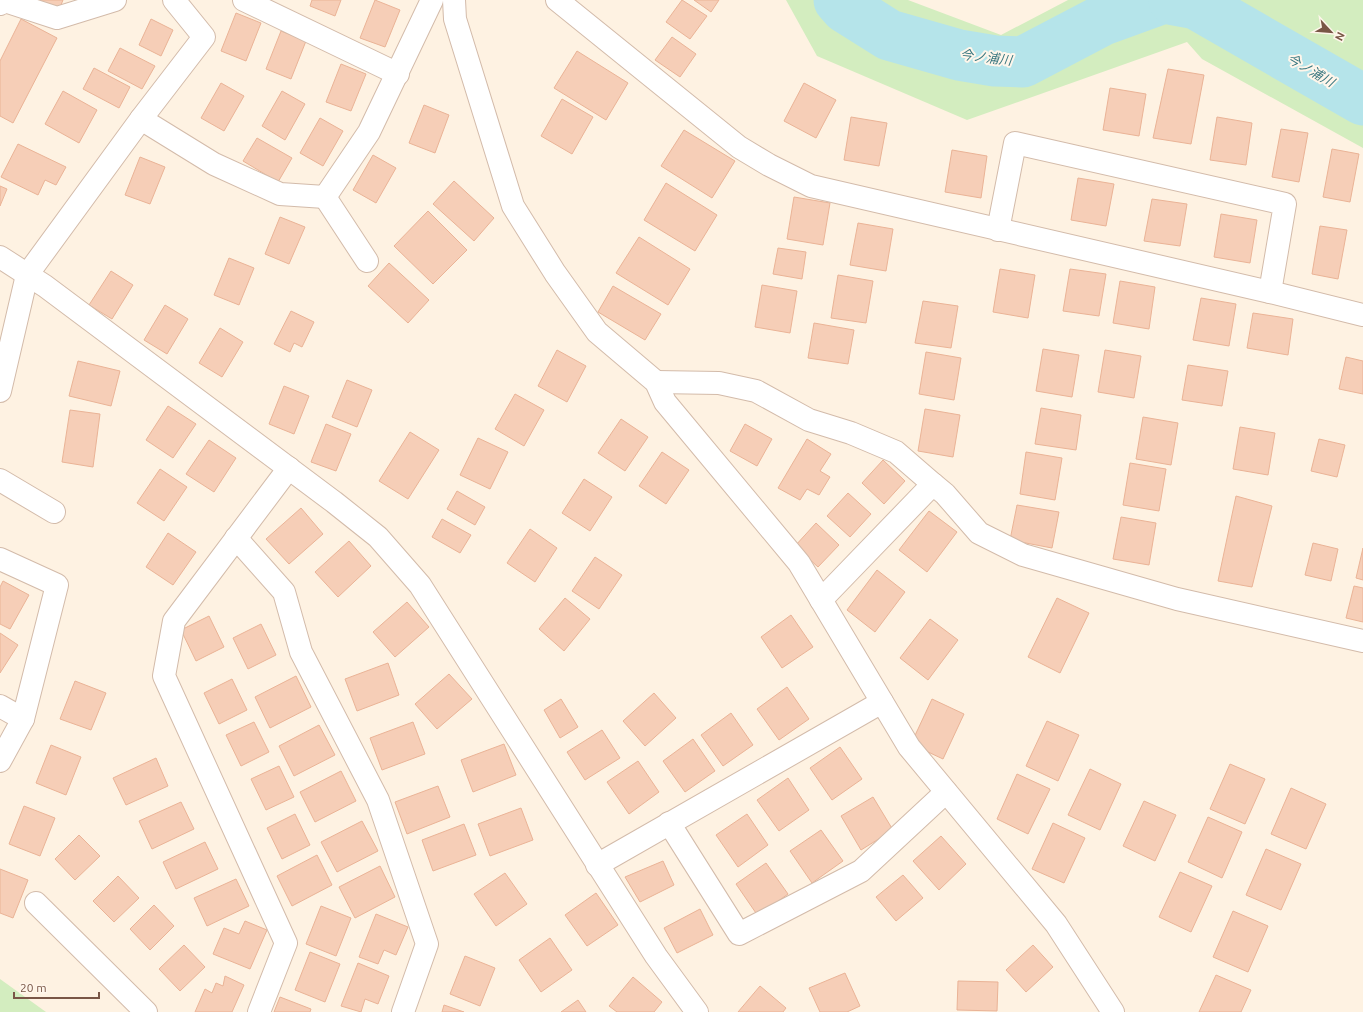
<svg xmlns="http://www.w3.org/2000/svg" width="1363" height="1012" viewBox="0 0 1363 1012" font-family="Ubuntu,'Noto Sans JP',sans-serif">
<rect width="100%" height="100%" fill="#fef2e2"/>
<!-- green -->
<g fill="#d3edbf">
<polygon points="786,0 908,0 1001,35 1068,0 1363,0 1363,148 1202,59 1187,42 967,120 817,56"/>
<polygon points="0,979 46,1012 0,1012"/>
</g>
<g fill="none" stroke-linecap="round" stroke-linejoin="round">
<!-- river -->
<g stroke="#b5e4ea" stroke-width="51">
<polyline points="839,0 846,8 889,35 959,55 995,61 1023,62 1103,20 1158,0"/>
<polyline points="1174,0 1196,4 1363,100"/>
</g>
</g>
<!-- building -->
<g fill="#f6ceb7" stroke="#eab396">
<polygon points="35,0 63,0 59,10"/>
<polygon points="312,0 341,0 335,16 310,6"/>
<polygon points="375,0 400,10 385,47 360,38"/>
<polygon points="682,0 707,16 690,39 666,22"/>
<polygon points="694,0 719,0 711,12"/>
<polygon points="236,13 261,23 246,61 221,51"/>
<polygon points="21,19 57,38 13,123 0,116 0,61"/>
<polygon points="151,19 173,30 161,56 139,45"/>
<polygon points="281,31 306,41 291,79 266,69"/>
<polygon points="672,37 696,54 680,77 655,60"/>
<polygon points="120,48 155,66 142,89 108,71"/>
<polygon points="577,51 628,83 606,120 554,88"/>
<polygon points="341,64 366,74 351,111 326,102"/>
<polygon points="94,68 130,87 119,108 83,89"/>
<polygon points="1168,69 1204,75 1191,144 1153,138"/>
<polygon points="221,83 244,96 224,131 201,118"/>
<polygon points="804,83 836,100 816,138 784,121"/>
<polygon points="1110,88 1146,94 1139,136 1103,130"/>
<polygon points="63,91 97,110 79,143 45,124"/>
<polygon points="282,91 305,104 285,140 262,126"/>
<polygon points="562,99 593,117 572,154 541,136"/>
<polygon points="424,105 449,115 435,153 409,143"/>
<polygon points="851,117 887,123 879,166 844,160"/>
<polygon points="1217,117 1252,123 1246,165 1210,160"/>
<polygon points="320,118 343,131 323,166 300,153"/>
<polygon points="1281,129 1308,133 1299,182 1272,177"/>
<polygon points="684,130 735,161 712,198 661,166"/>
<polygon points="257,138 292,158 278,182 243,161"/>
<polygon points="18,144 66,167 56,185 45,180 38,195 1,177"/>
<polygon points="1332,149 1359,154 1350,202 1323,197"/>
<polygon points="952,150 987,156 981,198 945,192"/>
<polygon points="373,155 396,168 376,203 353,190"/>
<polygon points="140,157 165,167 150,204 125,195"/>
<polygon points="1078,178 1114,184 1106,226 1071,220"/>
<polygon points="454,181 494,218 474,241 433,204"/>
<polygon points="666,183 717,215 695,251 644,220"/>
<polygon points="0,186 7,189 0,206"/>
<polygon points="794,197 830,203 823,245 787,239"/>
<polygon points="1152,199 1187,204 1180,246 1144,241"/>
<polygon points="428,211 467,250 433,284 394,246"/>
<polygon points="1221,214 1257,220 1250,263 1214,257"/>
<polygon points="280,217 305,227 289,264 265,254"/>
<polygon points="858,223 893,229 886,271 850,265"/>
<polygon points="1320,226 1347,230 1338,279 1312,274"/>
<polygon points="639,237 690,269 668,305 616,273"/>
<polygon points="778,248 806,252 802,279 773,274"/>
<polygon points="229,258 254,268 239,305 214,295"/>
<polygon points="389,263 429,300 408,323 368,286"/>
<polygon points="1000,269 1035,275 1028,318 993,312"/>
<polygon points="1070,269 1106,274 1099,316 1063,311"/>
<polygon points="111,271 133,285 112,319 89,305"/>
<polygon points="838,275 873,281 866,323 831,318"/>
<polygon points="1120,281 1155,287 1149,329 1113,323"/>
<polygon points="762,285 797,291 790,333 755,327"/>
<polygon points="613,286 661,314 645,340 598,312"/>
<polygon points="1201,298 1236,304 1229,346 1193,340"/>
<polygon points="923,301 958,306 951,348 915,343"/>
<polygon points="165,305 188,319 167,354 144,340"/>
<polygon points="291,311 314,322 302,347 294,343 290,352 274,344"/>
<polygon points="1253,313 1293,319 1288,355 1247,348"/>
<polygon points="814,323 854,330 848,364 808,358"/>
<polygon points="220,328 243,342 222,377 199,363"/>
<polygon points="1043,349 1079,355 1072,397 1036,391"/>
<polygon points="557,350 586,366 567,402 538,386"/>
<polygon points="1105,350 1141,356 1134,398 1098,392"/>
<polygon points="926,352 961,358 954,400 919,394"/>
<polygon points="1346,357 1363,361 1363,394 1339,389"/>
<polygon points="78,361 120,371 111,406 69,396"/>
<polygon points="1188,365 1228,371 1222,406 1182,400"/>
<polygon points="347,380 372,390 357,427 332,417"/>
<polygon points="284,386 309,396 294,434 269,424"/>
<polygon points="515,394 544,410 524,446 495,429"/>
<polygon points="168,406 196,424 173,458 146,440"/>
<polygon points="1041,408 1081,415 1076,450 1035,444"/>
<polygon points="925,409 960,415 953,457 918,451"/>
<polygon points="70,410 100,414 93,467 62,462"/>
<polygon points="1143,417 1178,423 1171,465 1136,459"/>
<polygon points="621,419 648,437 625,471 598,453"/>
<polygon points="326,424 351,434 336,471 311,462"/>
<polygon points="745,424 772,439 757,466 730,451"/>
<polygon points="1240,427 1275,433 1268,475 1233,469"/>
<polygon points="410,432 439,450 408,499 379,481"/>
<polygon points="478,438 508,452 490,489 460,475"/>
<polygon points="807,439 831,454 820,471 830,477 819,495 807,489 800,500 778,488"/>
<polygon points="1319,439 1345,445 1337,477 1311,471"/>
<polygon points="209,440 236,458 214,492 186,474"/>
<polygon points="662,452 689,470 666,504 639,486"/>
<polygon points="1026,452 1062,458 1055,500 1020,494"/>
<polygon points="883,460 905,481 884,504 862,483"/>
<polygon points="1130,463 1166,469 1159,511 1123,505"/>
<polygon points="160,469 187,487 164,521 137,503"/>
<polygon points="584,479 612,497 590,531 562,513"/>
<polygon points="457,491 485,507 475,525 447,509"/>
<polygon points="848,493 871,514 850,537 827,516"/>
<polygon points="1236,496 1272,506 1252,587 1218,581"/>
<polygon points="1017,505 1059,512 1052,548 1010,540"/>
<polygon points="301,508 323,534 289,564 266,539"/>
<polygon points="929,511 957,532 927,572 899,550"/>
<polygon points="1121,517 1156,523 1149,565 1113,559"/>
<polygon points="442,519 471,535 460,553 432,537"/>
<polygon points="816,523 839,545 818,567 795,546"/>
<polygon points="530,529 557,548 535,582 507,563"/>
<polygon points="168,533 196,552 173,585 146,567"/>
<polygon points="349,541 371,566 338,597 315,572"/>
<polygon points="1313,543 1338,549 1331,581 1305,575"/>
<polygon points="1363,548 1363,580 1356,578"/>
<polygon points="595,557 622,575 599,609 572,591"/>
<polygon points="877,570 905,592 875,632 847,610"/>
<polygon points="3,581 29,595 10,629 0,624 0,587"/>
<polygon points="1354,586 1363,588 1363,622 1346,618"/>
<polygon points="565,598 590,619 564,651 539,629"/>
<polygon points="1057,598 1089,613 1060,673 1028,657"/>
<polygon points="407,602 429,627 395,657 373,632"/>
<polygon points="791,615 813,647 782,668 761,637"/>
<polygon points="209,616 224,647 196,661 181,630"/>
<polygon points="930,619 958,640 928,680 900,658"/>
<polygon points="261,624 276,655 248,669 233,638"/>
<polygon points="0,633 18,645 0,673"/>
<polygon points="388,663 399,695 357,711 345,679"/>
<polygon points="449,674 472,699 437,729 415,704"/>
<polygon points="296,676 311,707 270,728 255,697"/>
<polygon points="232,679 247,710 219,724 204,693"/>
<polygon points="75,681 106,693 91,730 60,719"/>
<polygon points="787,687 809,719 779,740 757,709"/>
<polygon points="654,693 676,718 645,746 623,721"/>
<polygon points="561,699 578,727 560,738 544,710"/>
<polygon points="932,699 964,714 943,759 911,744"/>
<polygon points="731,713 753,745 723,766 701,735"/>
<polygon points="1047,721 1079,735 1058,781 1026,766"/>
<polygon points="254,722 269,752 241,766 226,735"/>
<polygon points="413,722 425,754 382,770 370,738"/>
<polygon points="319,725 335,755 294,776 279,746"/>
<polygon points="602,730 620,758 585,780 567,752"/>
<polygon points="693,739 715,771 685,792 663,761"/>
<polygon points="504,744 516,775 473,792 461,760"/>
<polygon points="51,745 81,757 66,795 36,783"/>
<polygon points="840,747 862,779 832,800 810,768"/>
<polygon points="156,758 168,786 126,805 113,778"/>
<polygon points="638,761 659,792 629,814 607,782"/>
<polygon points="1230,764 1265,779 1245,824 1210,809"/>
<polygon points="279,766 294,797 266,810 251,779"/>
<polygon points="1090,769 1121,784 1100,830 1068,815"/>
<polygon points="341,771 356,801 315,822 300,792"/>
<polygon points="1017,774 1050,789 1028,834 997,819"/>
<polygon points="788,778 809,810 779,831 757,800"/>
<polygon points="438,786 450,817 407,834 395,802"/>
<polygon points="1291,788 1326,804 1306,849 1271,834"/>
<polygon points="873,797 893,830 861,850 841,816"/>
<polygon points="1144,801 1176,815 1155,861 1123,846"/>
<polygon points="181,802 194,829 152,849 139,821"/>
<polygon points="24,806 55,818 40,856 9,844"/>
<polygon points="521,808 533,840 490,856 478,824"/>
<polygon points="295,814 310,845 282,859 267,828"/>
<polygon points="747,814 768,845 738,867 716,835"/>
<polygon points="1208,817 1242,832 1222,878 1188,862"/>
<polygon points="362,821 378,851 337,872 321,842"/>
<polygon points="1053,823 1085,838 1064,883 1032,869"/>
<polygon points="464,824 476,855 433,871 422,840"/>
<polygon points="821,830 843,861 812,883 790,851"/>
<polygon points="79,835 100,856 75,880 55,859"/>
<polygon points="941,836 966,864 939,890 913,861"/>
<polygon points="205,842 218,869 176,889 163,862"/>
<polygon points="1266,849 1301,864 1281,910 1246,895"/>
<polygon points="317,855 332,885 292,906 277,876"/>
<polygon points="663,861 674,885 640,902 625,877"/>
<polygon points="766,863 788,894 758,916 736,884"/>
<polygon points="380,866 395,897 355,918 339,887"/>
<polygon points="0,869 28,880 13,918 0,913"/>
<polygon points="1180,872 1212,886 1191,932 1159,917"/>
<polygon points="505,873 527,904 496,926 474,894"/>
<polygon points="903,875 923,898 896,921 876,897"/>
<polygon points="118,876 139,898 114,922 93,901"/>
<polygon points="236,879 249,906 207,926 194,898"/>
<polygon points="596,893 618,925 587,946 565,915"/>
<polygon points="154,905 174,926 150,950 130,929"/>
<polygon points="321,906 351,918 336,956 306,944"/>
<polygon points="700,909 713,935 677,953 664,928"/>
<polygon points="1233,911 1268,926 1248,972 1213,957"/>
<polygon points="376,914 408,927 396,955 384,950 378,964 359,957"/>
<polygon points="245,921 267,930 250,969 213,954 224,928 239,934"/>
<polygon points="550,938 572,970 541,992 519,960"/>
<polygon points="184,945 205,967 180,991 159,969"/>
<polygon points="1033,945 1053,967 1026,992 1006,970"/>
<polygon points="310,952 340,964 325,1002 295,990"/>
<polygon points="465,956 495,968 480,1006 450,994"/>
<polygon points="358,963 389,976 378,1004 365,999 361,1012 341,1006"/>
<polygon points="845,973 860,1006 847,1012 820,1012 809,988"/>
<polygon points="1216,975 1251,990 1241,1012 1199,1012"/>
<polygon points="225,976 244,985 232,1012 195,1012 205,989 212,993 216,983 223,986"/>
<polygon points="633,977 662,1002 654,1012 617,1012 609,1006"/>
<polygon points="958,981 998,982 997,1011 957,1010"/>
<polygon points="760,986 786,1008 783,1012 738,1012"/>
<polygon points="280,997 311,1009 310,1012 274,1012"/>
<polygon points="578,1000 586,1012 561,1012"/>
<polygon points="444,1005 464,1012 442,1012"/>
</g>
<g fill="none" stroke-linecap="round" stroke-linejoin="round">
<!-- minor casing -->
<g stroke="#d3bbaa" stroke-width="24">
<g id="minor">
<polyline points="244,0 398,74"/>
<polyline points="454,0 455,19 513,206 555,273 597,332 656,382 665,402 799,563 909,747 1056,924 1113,1012"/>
<polyline points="557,0 739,147 769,165 811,186 1270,292 1363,315"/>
<polyline points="0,4 2,0 57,18 115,0"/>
<polyline points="141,119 214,164 280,194 325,197 369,132 432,0"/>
<polyline points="325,197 367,261"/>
<polyline points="998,230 1015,143 1285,204 1270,292"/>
<polyline points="0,257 45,286 334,502 378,537 420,585 656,956 697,1012"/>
<polyline points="656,382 719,383 756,391 809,420 851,433 896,452 933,484"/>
<polyline points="0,391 27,275 141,119 204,37 174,0"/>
<polyline points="0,480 54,512"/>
<polyline points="236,538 284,592 301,652 378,800 427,944 403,1012"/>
<polyline points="0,559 57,585 23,719 0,761"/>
<polyline points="821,600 933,484 945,494 979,533 1023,555 1177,599 1363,641"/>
<polyline points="0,706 23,719"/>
<polyline points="669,823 739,934 861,871 946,792"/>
<polyline points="597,865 882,702"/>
<polyline points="36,903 146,1012"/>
<polyline points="259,1012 286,943 164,676 174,621 289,468"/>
</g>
</g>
<!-- minor -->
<use href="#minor" stroke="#fff" stroke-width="22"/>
</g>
<g text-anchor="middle" stroke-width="4" stroke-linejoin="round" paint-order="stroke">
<!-- water labels -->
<g font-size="13" font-style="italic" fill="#38767f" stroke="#fff6eb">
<text transform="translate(986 57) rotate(7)" y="5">今ノ浦川</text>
<text transform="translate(1311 70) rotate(30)" y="5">今ノ浦川</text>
</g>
</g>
<!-- north arrow -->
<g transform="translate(1331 32) rotate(116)" stroke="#fff6eb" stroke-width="3" paint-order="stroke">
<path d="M0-3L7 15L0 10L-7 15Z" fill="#795646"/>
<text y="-6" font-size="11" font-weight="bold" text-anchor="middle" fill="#795646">N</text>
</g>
<!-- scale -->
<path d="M14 992v6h85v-6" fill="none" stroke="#795646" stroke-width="2"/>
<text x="20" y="992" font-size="12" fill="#795646" stroke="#fff6eb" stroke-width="3" paint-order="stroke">20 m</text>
</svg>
